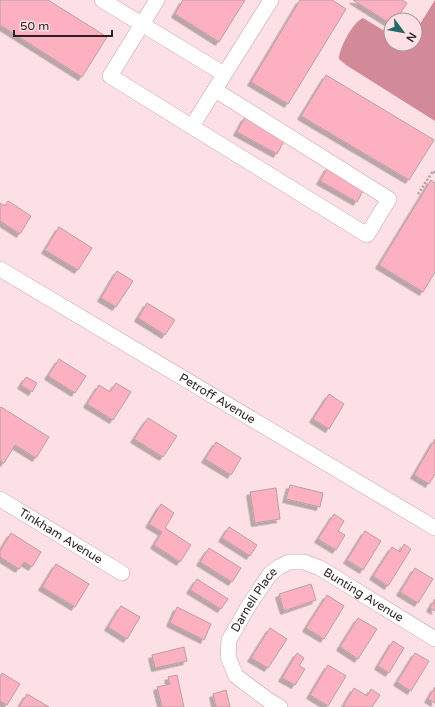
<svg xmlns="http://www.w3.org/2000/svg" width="435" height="707" viewBox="0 0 435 707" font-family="'Varela Round',sans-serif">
<defs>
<filter id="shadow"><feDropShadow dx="-3.5" dy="3.5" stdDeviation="0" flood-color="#0004"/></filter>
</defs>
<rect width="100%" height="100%" fill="#fce0e5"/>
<!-- water -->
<path fill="#d38a98" d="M435,0v121l-89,-56 -7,-6c0,-11 14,-37 24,-41l28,17v9h24v-12z"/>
<!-- building -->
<g fill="#fdb1c0" stroke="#b89ea2" filter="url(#shadow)">
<polygon points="0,0 48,0 107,37 82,77 0,25"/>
<polygon points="183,0 245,0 219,42 175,14"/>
<polygon points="300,0 332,0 346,9 288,104 251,82"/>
<polygon points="353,0 402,0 407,3 396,20 391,20 391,24"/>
<polygon points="326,75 434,140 409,180 301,116"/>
<polygon points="245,117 285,139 277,154 237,132"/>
<polygon points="328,167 364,189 357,202 320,181"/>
<polygon points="431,180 435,183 435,272 423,292 379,265"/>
<polygon points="8,201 31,216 20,234 0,221 0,203 5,206"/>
<polygon points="59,227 92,248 78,270 45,250"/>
<polygon points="117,271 133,281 116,307 101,298"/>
<polygon points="147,303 175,320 165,335 138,318"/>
<polygon points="59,359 86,376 75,393 48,376"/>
<polygon points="26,377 37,383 32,392 21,385"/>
<polygon points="116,383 131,392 113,420 87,404 99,385 110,392"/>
<polygon points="329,394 344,404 329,429 313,419"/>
<polygon points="1,407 49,437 36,458 15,445 4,463 0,461 0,408"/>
<polygon points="148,418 177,436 163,457 134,439"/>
<polygon points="435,439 435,474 429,484 414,475"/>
<polygon points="216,442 241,458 231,475 205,459"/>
<polygon points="290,485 323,493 320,507 286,499"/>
<polygon points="276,488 280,519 255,523 250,492"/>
<polygon points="161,504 174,513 165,528 191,545 180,562 154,545 162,532 149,524"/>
<polygon points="334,514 344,521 338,531 345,535 336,550 318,539"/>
<polygon points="229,527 257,545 250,556 222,538"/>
<polygon points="365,531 381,541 363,570 347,560"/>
<polygon points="11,533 41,552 32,567 24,562 19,569 0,557 0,551"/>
<polygon points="404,544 411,549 388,586 373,576 392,547 400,552"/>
<polygon points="209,548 241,568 232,582 200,562"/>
<polygon points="56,564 89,584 75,607 42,587"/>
<polygon points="415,568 433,579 418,603 400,592"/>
<polygon points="197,579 228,599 221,609 190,590"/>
<polygon points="311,584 316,600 284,611 279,594"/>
<polygon points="327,595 344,606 324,639 306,628"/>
<polygon points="435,599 435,611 430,608"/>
<polygon points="121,606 140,617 127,639 108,627"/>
<polygon points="177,607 211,624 204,640 170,623"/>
<polygon points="358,618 377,629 358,659 340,647"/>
<polygon points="270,628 287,639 268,668 251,658"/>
<polygon points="393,641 404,648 389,673 378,666"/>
<polygon points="184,647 187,661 155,668 152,655"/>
<polygon points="297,653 304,658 299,666 305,669 295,685 282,678"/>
<polygon points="415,653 429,661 411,691 397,682"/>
<polygon points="328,665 346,676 328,706 310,695"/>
<polygon points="2,673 20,684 7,705 0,701 0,677"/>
<polygon points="177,675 184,707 162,707 157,687 170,684 168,677"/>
<polygon points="435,687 435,703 428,699"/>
<polygon points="354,688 367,696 371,689 380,695 372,707 343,707"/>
<polygon points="226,690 230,707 216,707 213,694"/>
<polygon points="27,694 49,707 19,707"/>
</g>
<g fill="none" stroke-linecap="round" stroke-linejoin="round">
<!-- minor casing -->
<g stroke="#bca1a6" stroke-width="16">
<g id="minor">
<polyline points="102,0 224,74"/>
<polyline points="157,0 110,76 367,235 389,199 215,90"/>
<polyline points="192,126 271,0"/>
<path id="s1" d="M0,269l435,259"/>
<path id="s2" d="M0,499l122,74"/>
<path id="s3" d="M280,707l-12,-7 -32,-24 -8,-19 1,-17 20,-35 21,-31 9,-7 10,-5h15l16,6 115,71"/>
</g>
</g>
<!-- path -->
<polyline stroke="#b39da1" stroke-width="2.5" stroke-dasharray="2 2" stroke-linecap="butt" points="418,194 433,171 435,173"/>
<!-- minor -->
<use href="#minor" stroke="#fff" stroke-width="15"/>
</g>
<g text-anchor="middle" stroke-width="3.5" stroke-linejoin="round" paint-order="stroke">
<!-- street labels -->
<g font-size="12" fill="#2c2224" stroke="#fce0e5">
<text dy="4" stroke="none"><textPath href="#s1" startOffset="253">Petroff Avenue</textPath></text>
<text dy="4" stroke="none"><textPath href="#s2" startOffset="71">Tinkham Avenue</textPath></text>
<text dy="4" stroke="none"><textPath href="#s3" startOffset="275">Bunting Avenue</textPath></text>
<text dy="4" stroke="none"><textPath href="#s3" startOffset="139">Darnell Place</textPath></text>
</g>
</g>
<!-- north arrow -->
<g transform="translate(403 32) rotate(122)"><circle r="19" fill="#fce0e5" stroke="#a99498"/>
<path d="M0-3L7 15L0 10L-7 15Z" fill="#206a63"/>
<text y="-6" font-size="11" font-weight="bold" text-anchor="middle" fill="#2c2224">N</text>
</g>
<!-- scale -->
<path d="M14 30v6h98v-6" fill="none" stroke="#2c2224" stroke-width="2"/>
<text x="20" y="30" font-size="12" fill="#2c2224" stroke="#fce0e5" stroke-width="3" paint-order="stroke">50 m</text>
</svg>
